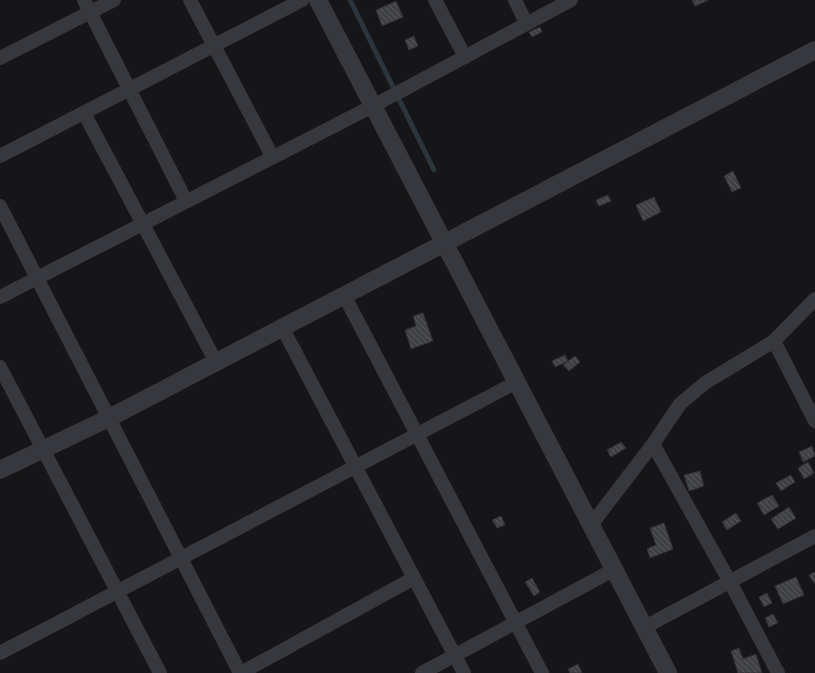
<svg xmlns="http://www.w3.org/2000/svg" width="815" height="673" viewBox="0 0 815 673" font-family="Commissioner,sans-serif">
<defs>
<pattern id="building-back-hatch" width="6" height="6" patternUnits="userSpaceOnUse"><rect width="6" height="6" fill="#404145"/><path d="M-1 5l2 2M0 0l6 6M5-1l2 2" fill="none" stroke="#595a5e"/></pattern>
</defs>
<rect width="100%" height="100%" fill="#161618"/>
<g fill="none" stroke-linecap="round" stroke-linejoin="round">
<!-- stream -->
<polyline stroke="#2c353c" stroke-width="5" points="350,0 434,170"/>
</g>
<!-- building -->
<g fill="url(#building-back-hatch)" stroke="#303034">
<polygon points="692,0 709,0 695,6"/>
<polygon points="396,1 403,17 382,26 376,10"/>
<polygon points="540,27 542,32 532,37 529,32"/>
<polygon points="414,36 418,46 409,50 405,40"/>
<polygon points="733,171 741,188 732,192 724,176"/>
<polygon points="608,195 611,201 599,206 596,200"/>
<polygon points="654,197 661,212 643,221 636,205"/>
<polygon points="423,313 433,341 411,349 405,330 416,326 413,316"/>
<polygon points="565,355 568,361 555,367 552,361"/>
<polygon points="575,356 580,362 569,371 563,365"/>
<polygon points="621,442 626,448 611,457 607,450"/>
<polygon points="812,446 815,456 803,462 799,452"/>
<polygon points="808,462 814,473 804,479 798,468"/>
<polygon points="700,471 704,486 689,491 684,475"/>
<polygon points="791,475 795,482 781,491 776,483"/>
<polygon points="772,495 779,506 764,515 757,503"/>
<polygon points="789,507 796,518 778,529 771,519"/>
<polygon points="736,513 741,521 727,530 722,522"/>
<polygon points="501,516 505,525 497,528 492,520"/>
<polygon points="664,523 673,549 650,558 647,549 656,545 650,528"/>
<polygon points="815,572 815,582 814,583 809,575"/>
<polygon points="796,577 804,595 783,604 775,586"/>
<polygon points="532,578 540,592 534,596 525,582"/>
<polygon points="767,593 772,603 764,607 759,597"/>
<polygon points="773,614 778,623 769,627 765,618"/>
<polygon points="739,648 743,659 756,654 762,673 738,673 731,651"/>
<polygon points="578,664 582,673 570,673 568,669"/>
</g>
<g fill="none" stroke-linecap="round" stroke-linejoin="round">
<!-- minor -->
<g stroke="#37383d" stroke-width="14">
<polyline points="84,0 186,201"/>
<polyline points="190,0 272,156"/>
<polyline points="435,0 465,57"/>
<polyline points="515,0 526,23"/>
<polyline points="0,58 114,0"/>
<polyline points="84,113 216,362"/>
<polyline points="0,156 302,0"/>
<polyline points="0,206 240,673"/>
<polyline points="344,295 542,673"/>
<polyline points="0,297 373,106 571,0"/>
<polyline points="282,327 464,673"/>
<polyline points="774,341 815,421"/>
<polyline points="0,367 160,673"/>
<polyline points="653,444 730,582 778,673"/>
<polyline points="591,525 653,444 680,404 705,383 774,341 815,299"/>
<polyline points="645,627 815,536"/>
<polyline points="0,653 517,382"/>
<polyline points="241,673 414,578"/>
<polyline points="422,673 615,569"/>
</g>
<!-- tertiary -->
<g stroke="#37383d" stroke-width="18">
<polyline points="318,0 668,673"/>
<polyline points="0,470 109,418 815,50"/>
</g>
</g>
</svg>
